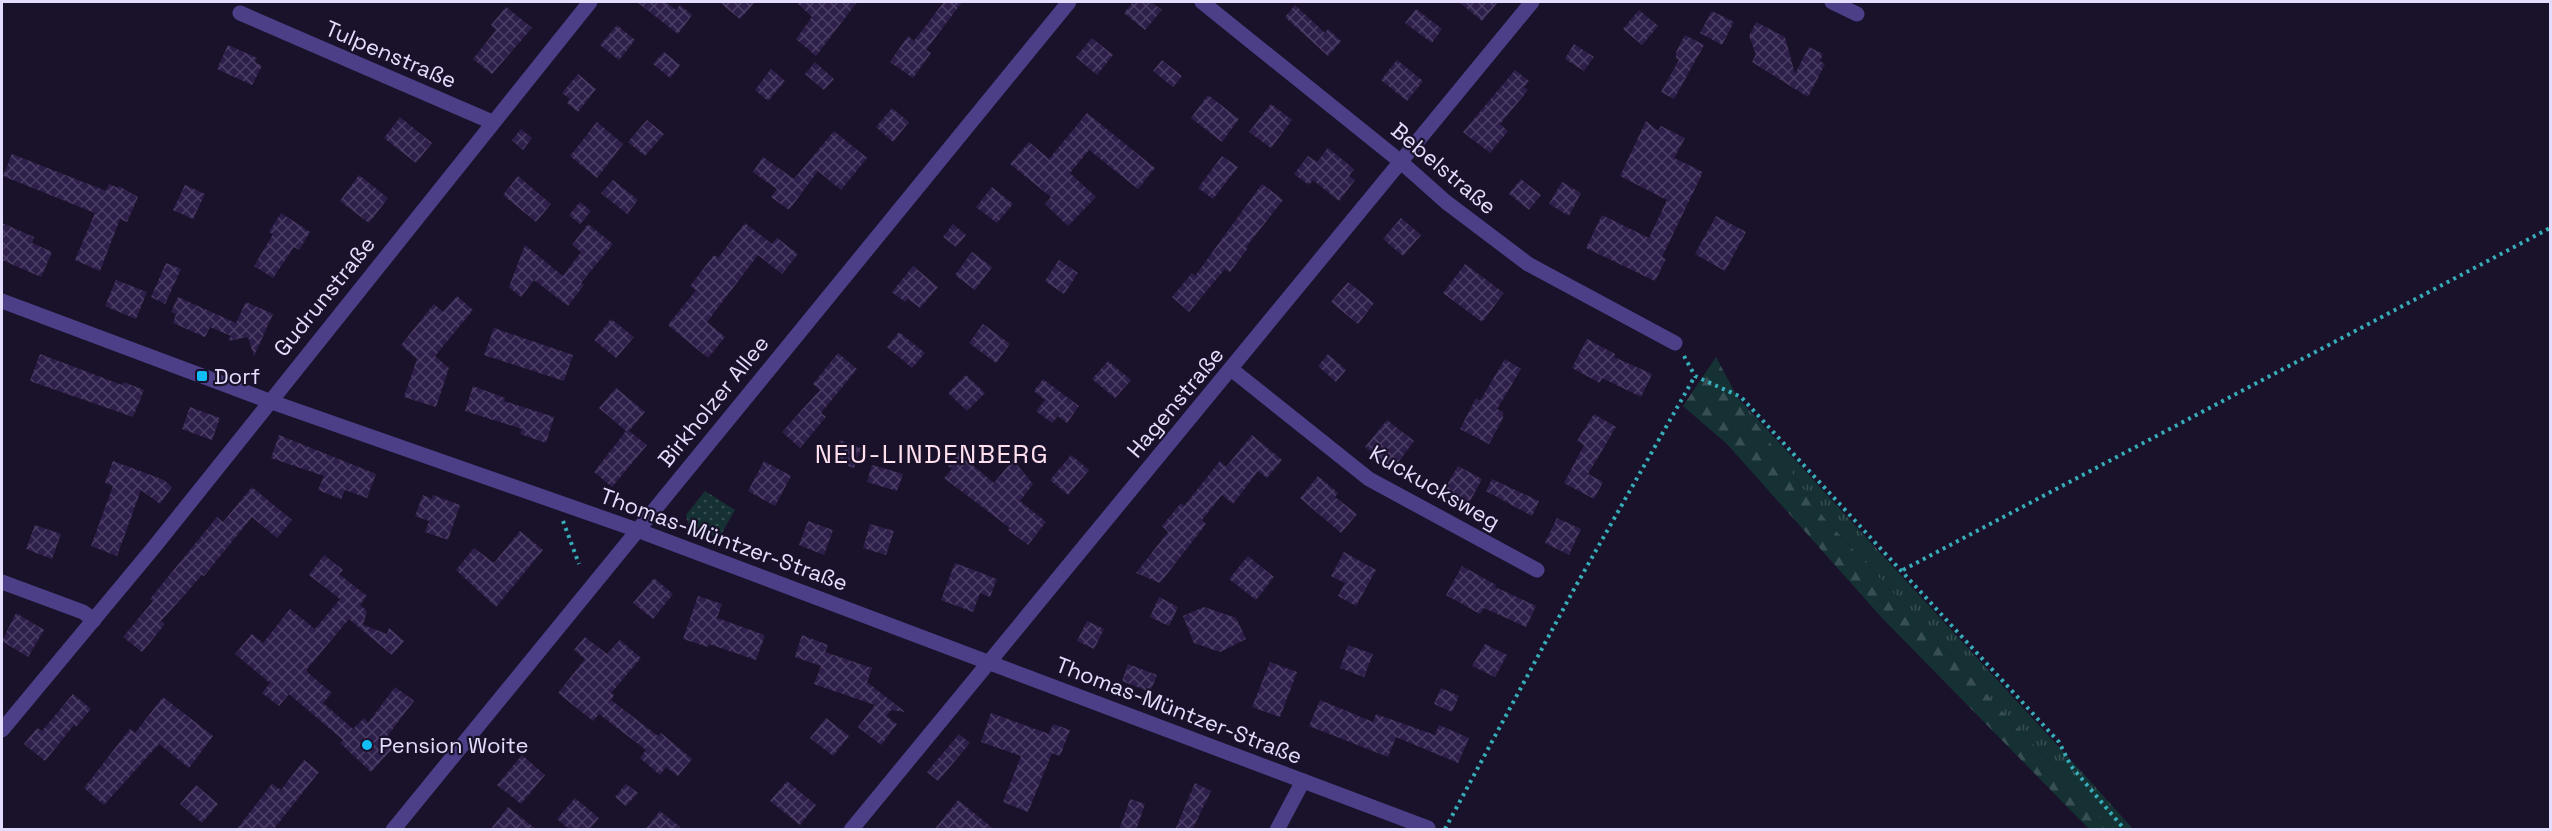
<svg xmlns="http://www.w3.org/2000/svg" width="2552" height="831" viewBox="0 0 2552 831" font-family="'Space Grotesk',sans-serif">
<defs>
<pattern id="grass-tufts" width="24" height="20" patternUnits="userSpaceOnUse" patternTransform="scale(1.5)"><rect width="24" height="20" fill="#153134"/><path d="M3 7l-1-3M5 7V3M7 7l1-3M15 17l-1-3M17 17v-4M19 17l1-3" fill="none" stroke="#374e52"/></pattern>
<pattern id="forest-firs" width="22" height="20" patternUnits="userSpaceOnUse" patternTransform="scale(1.5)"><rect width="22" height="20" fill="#153134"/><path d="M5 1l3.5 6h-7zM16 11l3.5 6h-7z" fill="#374e52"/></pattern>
<pattern id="park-dots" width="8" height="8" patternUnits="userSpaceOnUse" patternTransform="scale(1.5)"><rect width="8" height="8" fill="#153134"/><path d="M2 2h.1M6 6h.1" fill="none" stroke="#374e52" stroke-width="1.8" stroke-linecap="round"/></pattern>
<pattern id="building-cross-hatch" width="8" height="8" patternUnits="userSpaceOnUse" patternTransform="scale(1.5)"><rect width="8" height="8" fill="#2e1f4a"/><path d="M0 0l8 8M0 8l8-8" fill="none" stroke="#4c3f65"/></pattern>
</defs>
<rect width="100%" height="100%" fill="#1a122a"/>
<!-- grass -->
<polygon fill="url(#grass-tufts)" points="1738,398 2081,771 2133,829 2111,829 1825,519"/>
<!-- forest -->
<polygon fill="url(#forest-firs)" points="1716,357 1738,398 1825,519 2111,829 2089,829 1883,619 1727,444 1683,406"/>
<!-- park -->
<polygon fill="url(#park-dots)" points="705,491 735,510 719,538 689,526 686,515"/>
<!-- building -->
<g fill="url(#building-cross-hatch)">
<polygon points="637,2 665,2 676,10 680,5 692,15 678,34"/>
<polygon points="719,2 755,2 740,19"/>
<polygon points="796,2 857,2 816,56 796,39 812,17"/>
<polygon points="944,2 962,2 926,50 931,53 913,78 890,62 908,36 914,41"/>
<polygon points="1133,2 1151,2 1162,10 1145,30 1124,13"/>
<polygon points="1459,2 1498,2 1482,21"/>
<polygon points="1295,5 1325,33 1328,29 1341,41 1328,56 1285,17"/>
<polygon points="506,7 532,28 492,74 473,59 496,30 491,25"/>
<polygon points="1416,9 1442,29 1432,43 1405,23"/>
<polygon points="1639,10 1658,26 1642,45 1623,29"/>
<polygon points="1712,11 1734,22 1722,45 1700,33"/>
<polygon points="1756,22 1785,37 1795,74 1809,47 1823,54 1820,61 1825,64 1808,97 1752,62 1756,54 1749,36"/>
<polygon points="617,25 635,40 619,60 600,45"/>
<polygon points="1685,35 1704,45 1674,99 1661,92 1679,60 1676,58 1676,52"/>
<polygon points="1092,38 1113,55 1097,75 1076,57"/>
<polygon points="1574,44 1594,57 1584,71 1565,59"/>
<polygon points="228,45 257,58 255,62 262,66 252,85 217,69"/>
<polygon points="664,52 680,65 670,78 653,64"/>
<polygon points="1162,60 1182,76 1173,87 1153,71"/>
<polygon points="1397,60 1423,81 1407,101 1381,80"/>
<polygon points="815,62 834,79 824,90 805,74"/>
<polygon points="771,69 785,81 768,101 755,90"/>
<polygon points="1515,70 1529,81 1524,87 1528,90 1500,124 1508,131 1490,153 1463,132"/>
<polygon points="578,74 596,89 578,112 567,103 570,99 562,93"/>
<polygon points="1208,95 1239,119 1222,142 1191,118"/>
<polygon points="1271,104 1292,120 1271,148 1249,132"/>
<polygon points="892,108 909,122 893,142 876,127"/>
<polygon points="1087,113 1155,168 1138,189 1089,150 1070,173 1096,197 1068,226 1045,204 1051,197 1010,164 1029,142 1049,159"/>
<polygon points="400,117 432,143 416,163 384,138"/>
<polygon points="647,120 664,134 645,156 628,142"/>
<polygon points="1646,121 1658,131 1661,126 1685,138 1674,158 1703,172 1662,257 1666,259 1655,281 1586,248 1602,215 1649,238 1667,200 1620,176"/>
<polygon points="597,122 623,144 597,178 570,156"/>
<polygon points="521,129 532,138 523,150 512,140"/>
<polygon points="834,131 867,158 841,190 818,171 789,210 771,197 777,189 753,172 763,157 794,179"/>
<polygon points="1328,148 1354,169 1349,176 1355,180 1339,201 1313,180 1309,185 1294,174 1308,156 1317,162"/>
<polygon points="12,154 106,191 109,184 118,188 119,186 138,197 127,222 120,219 100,271 75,260 95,213 3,176"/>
<polygon points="1222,156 1238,167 1213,199 1198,188"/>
<polygon points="359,175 388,198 369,223 340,201"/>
<polygon points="518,176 551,204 536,222 503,195"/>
<polygon points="1521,179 1541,195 1529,210 1509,194"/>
<polygon points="613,180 638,200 627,214 601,193"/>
<polygon points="1562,182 1581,193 1569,216 1549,204"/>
<polygon points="1262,184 1283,200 1246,247 1248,248 1230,272 1225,269 1189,312 1172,297 1192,273 1195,276"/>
<polygon points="185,185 205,194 193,219 173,210"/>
<polygon points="992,187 1013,204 997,223 976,207"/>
<polygon points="580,202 591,211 580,224 569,215"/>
<polygon points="281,213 310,232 299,250 294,247 273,278 254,266 273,234 269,232"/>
<polygon points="1716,216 1746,232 1725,271 1695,254"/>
<polygon points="1401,218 1421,235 1403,256 1383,239"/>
<polygon points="2,223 34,237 32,243 52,252 41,277 2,260"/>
<polygon points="745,223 772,244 777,238 798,254 782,274 758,255 707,322 725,337 708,358 668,325 696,290 690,286 714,255 718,258"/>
<polygon points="588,224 613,244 581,283 584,285 568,306 534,280 521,297 509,287 525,245 563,276 581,252 572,245"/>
<polygon points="953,224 966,235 956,247 943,237"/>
<polygon points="972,252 992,267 975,290 955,275"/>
<polygon points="1059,260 1078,273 1064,294 1045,281"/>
<polygon points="166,263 181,269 165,304 151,297"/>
<polygon points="1465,264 1504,293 1482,322 1443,293"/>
<polygon points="913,266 938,287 920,308 908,299 905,302 892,292"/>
<polygon points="116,280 147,292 136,319 105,306"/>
<polygon points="1348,282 1374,303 1358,324 1331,302"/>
<polygon points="457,296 473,310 435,356 449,368 436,407 404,397 417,359 401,345 434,304 443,312"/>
<polygon points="178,297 236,323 246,302 273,314 254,356 248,337 228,341 231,336 210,327 205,337 173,323 176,314 171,312"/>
<polygon points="611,319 634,337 616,358 594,340"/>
<polygon points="983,324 1010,344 996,363 969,343"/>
<polygon points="494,328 573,355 564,381 484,355"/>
<polygon points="899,332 925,353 912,368 887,347"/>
<polygon points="1587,339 1615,354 1614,357 1652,374 1641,397 1602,378 1600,383 1572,368"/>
<polygon points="838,353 857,369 821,413 826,417 800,448 782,432 820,390 813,384"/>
<polygon points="40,354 122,385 124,382 144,390 133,417 30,381"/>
<polygon points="1328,354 1346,370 1336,382 1318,366"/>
<polygon points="1505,359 1521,369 1497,409 1503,412 1503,418 1489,444 1460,429 1476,398 1480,401"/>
<polygon points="1108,361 1131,380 1115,398 1092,379"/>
<polygon points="966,375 985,393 967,411 948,393"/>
<polygon points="1043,379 1079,406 1067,423 1058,416 1052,423 1036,411 1045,400 1034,391"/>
<polygon points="473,386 505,398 504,401 554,417 546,443 520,434 522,429 465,411"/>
<polygon points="616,388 645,412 629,431 647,445 612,487 594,472 626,431 599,408"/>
<polygon points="190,407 220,418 212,440 182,429"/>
<polygon points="1594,414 1616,427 1588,474 1603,482 1594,499 1564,483 1584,445 1577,441"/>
<polygon points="1387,420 1414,441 1393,469 1365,447"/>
<polygon points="279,435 376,474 367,498 345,490 341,499 318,490 324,476 271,458"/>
<polygon points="1252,435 1282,460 1267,478 1258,471 1233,504 1222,495 1202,520 1206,524 1160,583 1136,573 1168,532 1162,526 1181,503 1184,506 1220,461 1226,467"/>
<polygon points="840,440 861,448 854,468 833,460"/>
<polygon points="958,453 994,483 1013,460 1033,484 1020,501 1046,522 1028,545 1008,530 1010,528 944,478 952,469 948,466"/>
<polygon points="1071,455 1089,470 1068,495 1050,480"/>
<polygon points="113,461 164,480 172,487 160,504 141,490 117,556 91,546 113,486 105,483"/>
<polygon points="764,461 791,476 775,506 748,491"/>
<polygon points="872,465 903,474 897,491 867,482"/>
<polygon points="1458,466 1482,479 1469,503 1444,490"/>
<polygon points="1318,476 1338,493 1335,497 1357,514 1341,533 1300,498"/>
<polygon points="1492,479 1539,501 1532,516 1486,491"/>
<polygon points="252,487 292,520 277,538 252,517 204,576 202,575 161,621 165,624 142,652 123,637 153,601 150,599 217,517 223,522"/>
<polygon points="423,495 432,499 433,495 460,505 448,540 425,532 429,521 415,516"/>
<polygon points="1557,518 1581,529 1569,555 1545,543"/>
<polygon points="808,521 833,530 824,555 799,545"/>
<polygon points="870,524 894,531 886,555 863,548"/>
<polygon points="35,525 61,534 52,559 26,549"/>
<polygon points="520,531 543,550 496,607 456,570 474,548 494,563"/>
<polygon points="1344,552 1376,570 1356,606 1338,596 1345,583 1331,576"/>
<polygon points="324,555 343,570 339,574 367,596 360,605 367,611 363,625 387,634 389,628 404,641 392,655 349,619 307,669 307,672 332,693 323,703 353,729 364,718 368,723 395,687 414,701 385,739 394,747 371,772 340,743 343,740 289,694 279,706 262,693 270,683 235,654 252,634 263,643 290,609 315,629 340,599 309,575"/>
<polygon points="1248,556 1274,577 1256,600 1229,579"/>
<polygon points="955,563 997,579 990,597 980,593 973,612 941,600"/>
<polygon points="1462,566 1496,585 1495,587 1536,606 1526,627 1484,608 1480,614 1446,595"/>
<polygon points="654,578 673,594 653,619 633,603"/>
<polygon points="698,596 722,604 717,618 765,635 756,660 709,644 708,647 683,639"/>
<polygon points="1159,597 1178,607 1169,626 1150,617"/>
<polygon points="1204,607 1236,618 1246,639 1220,652 1194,643 1183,616"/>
<polygon points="16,613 44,630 28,657 2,641"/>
<polygon points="1087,621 1104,629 1094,649 1077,641"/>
<polygon points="802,635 828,645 825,652 872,668 867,682 905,712 891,710 886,716 897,724 881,745 858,727 875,705 814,684 821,666 795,657"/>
<polygon points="585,637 607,654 620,640 641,658 611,693 614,695 611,700 658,736 661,733 692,759 678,776 666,767 660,775 640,758 646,750 599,714 593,721 558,693 585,659 574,650"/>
<polygon points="1485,644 1507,655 1495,677 1472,666"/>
<polygon points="1348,645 1373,654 1364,677 1340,668"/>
<polygon points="1270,662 1297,672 1280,717 1252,707"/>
<polygon points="1128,664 1157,675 1150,692 1122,681"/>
<polygon points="1441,688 1459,696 1452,712 1434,704"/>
<polygon points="73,694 91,709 76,727 74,725 45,761 24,744 37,728 42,731"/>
<polygon points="163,697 213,736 189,768 159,744 104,805 84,788 130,729 135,733"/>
<polygon points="1320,700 1373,722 1376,714 1435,735 1439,725 1469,738 1458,763 1396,737 1388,757 1309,726"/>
<polygon points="991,713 1049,734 1053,724 1070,730 1060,756 1052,753 1028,812 1003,802 1021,756 981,742"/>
<polygon points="826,718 849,736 833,756 810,738"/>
<polygon points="959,734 970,743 938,781 927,772"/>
<polygon points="522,755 545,775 521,804 497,785"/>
<polygon points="304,760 319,772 273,830 236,830 272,784 281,790"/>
<polygon points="787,781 816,805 800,825 770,801"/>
<polygon points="1195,783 1211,791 1192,830 1175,830"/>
<polygon points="626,784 638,793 626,806 615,797"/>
<polygon points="196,785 218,804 202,823 180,804"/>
<polygon points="575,798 599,818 589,830 570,830 557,819"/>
<polygon points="1130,799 1145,804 1136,830 1119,830"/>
<polygon points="958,800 995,830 934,830"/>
<polygon points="508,807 537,830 490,830"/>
<polygon points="660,811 684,830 645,830"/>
</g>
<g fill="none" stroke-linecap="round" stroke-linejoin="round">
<!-- path -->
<g stroke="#36adb8" stroke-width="4" stroke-dasharray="3 4.5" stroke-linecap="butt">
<polyline points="1684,356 1695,376 1741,397 2059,742 2071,766 2125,830"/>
<polyline points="563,521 579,564"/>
<polyline points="1903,570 2550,228"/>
<polyline points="1445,829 1573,591 1695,376"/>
</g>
<!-- street -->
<g stroke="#4c3f87" stroke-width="15">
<polyline points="1202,2 1401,162 1446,202 1528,264 1675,343"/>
<polyline points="1832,2 1857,14"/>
<polyline points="240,13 492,122"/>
<polyline points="2,301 269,401 637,530 1428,828"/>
<polyline points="1231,369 1369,479 1537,570"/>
<polyline points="2,582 83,612 94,620"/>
<polyline points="2,730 155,546 590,2"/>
<polyline points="393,830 1069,2"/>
<polyline points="851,830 1532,2"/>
<polyline points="1277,830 1303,781"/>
</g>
</g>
<!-- markers -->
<g fill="#12bdf5" stroke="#1a122a" stroke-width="2">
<rect x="196" y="370" width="12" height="12" rx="3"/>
<circle cx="367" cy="745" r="6"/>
</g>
<g text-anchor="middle" stroke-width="4.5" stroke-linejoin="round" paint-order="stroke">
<!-- street labels -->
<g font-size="22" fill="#e5ddfe" stroke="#1a122a">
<text transform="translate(391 54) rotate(23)" y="8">Tulpenstraße</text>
<text transform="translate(1444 168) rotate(40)" y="8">Bebelstraße</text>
<text transform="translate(324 296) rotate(-51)" y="8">Gudrunstraße</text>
<text transform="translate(713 401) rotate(-51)" y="8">Birkholzer Allee</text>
<text transform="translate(1175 402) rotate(-50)" y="8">Hagenstraße</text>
<text transform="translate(1435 487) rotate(30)" y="8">Kuckucksweg</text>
<text transform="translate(724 539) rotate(20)" y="8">Thomas-Müntzer-Straße</text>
<text transform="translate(1179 710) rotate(21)" y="8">Thomas-Müntzer-Straße</text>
</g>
<!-- poi labels -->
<g font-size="22" fill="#e5ddfe" stroke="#1a122a" text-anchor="start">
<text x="214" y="384">Dorf</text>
<text x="379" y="753">Pension Woite</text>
</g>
<!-- quarter labels -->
<g font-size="26" letter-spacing="1.5" fill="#fedfee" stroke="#1a122a">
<text x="932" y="463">NEU-LINDENBERG</text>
</g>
</g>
<!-- border -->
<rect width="2552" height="831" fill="none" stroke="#e5ddfe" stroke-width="6"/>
</svg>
